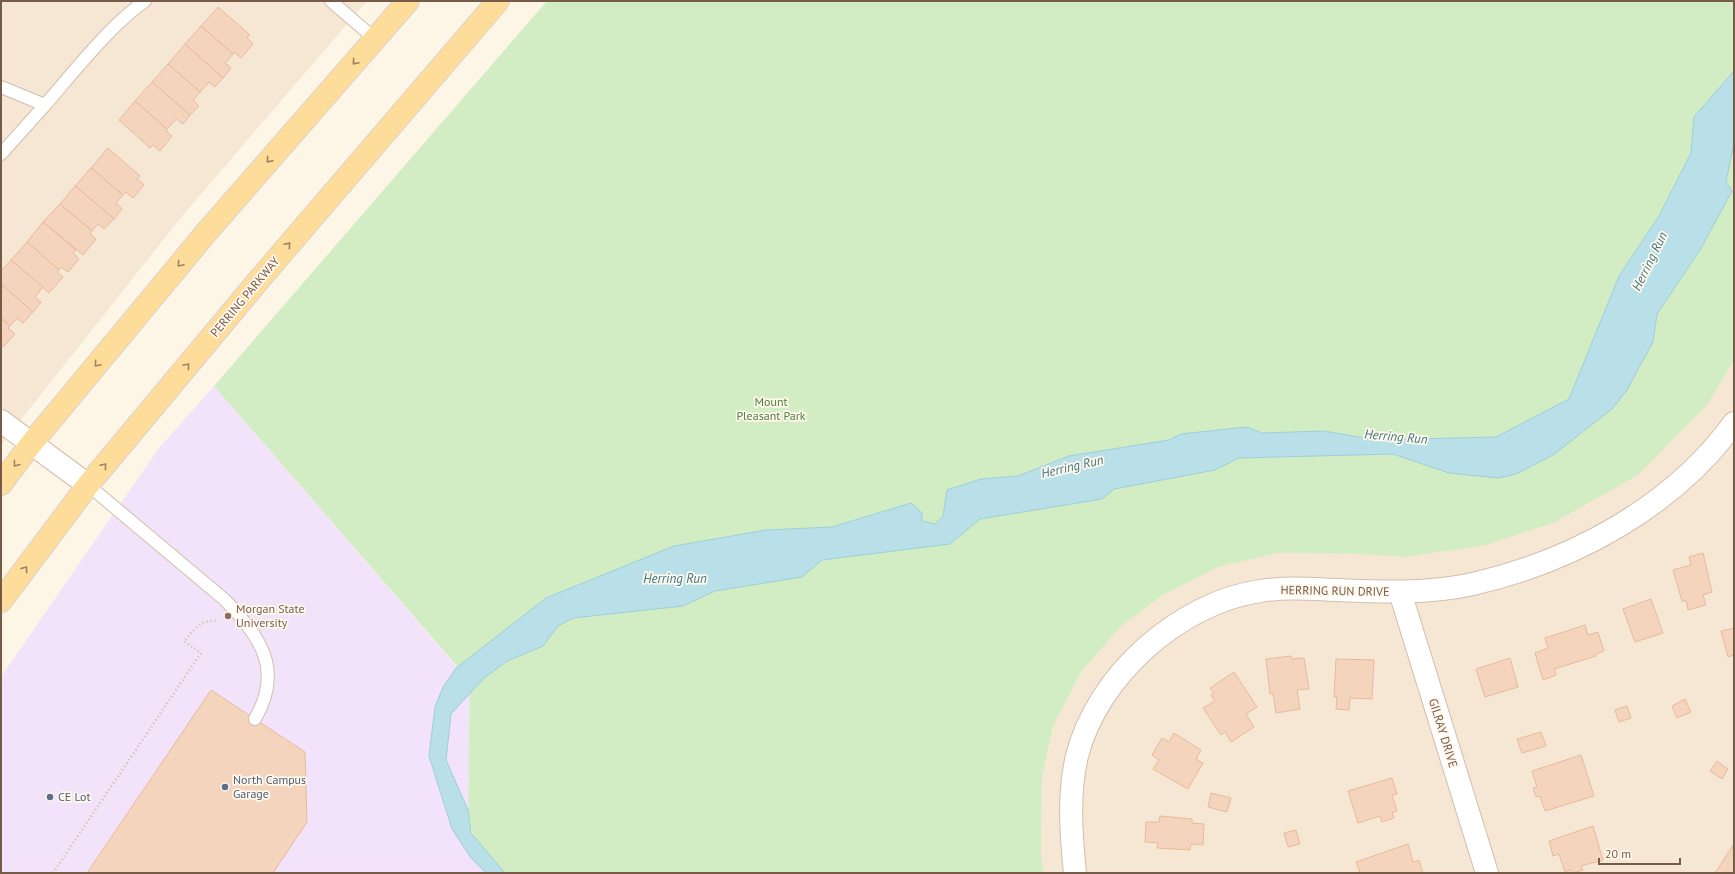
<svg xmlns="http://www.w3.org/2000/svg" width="1735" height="874" viewBox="0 0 1735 874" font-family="'PT Sans',sans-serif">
<rect width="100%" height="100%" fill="#fdf5e5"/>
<!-- residential -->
<g fill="#f5e7d3">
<polygon points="1,1 367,1 182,216 1,445"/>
<polygon points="1734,360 1734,873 1044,873 1041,854 1042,777 1053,726 1081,672 1122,625 1163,595 1218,567 1278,553 1360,554 1404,557 1707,405"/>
</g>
<!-- education -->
<polygon fill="#f2e2fa" points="214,386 470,682 468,820 487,873 1,873 1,677 159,448"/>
<!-- green -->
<polygon fill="#d2ecc3" points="547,1 1734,1 1734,360 1707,405 1638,475 1553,523 1486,545 1404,557 1360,554 1278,553 1218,567 1163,595 1122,625 1081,672 1053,726 1042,777 1041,854 1044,873 487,873 468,820 470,681 214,386"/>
<!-- water -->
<polygon fill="#b9dfe8" stroke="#9ecfda" points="1734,71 1734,143 1726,182 1732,191 1700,250 1657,314 1653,342 1627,390 1612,409 1553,455 1516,474 1498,478 1449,473 1393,454 1239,458 1215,470 1114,489 1102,499 980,519 950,544 822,560 802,577 715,591 683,606 573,618 558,626 543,646 507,661 484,678 451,714 446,760 468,810 471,833 505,873 486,873 471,858 452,829 429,756 435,707 443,687 456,668 546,598 674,546 766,530 832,527 911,503 922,513 922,521 935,524 943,516 947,490 981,479 1018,476 1069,456 1169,440 1181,434 1247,427 1262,433 1324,431 1376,440 1496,437 1569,399 1619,276 1659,216 1691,153 1694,117"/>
<!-- building -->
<g fill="#f4d4bc" stroke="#e7bb9b">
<polygon points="218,7 250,35 247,38 253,44 241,58 234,52 233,54 201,26"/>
<polygon points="201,26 233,54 225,63 231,68 223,78 185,44"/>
<polygon points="185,44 223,78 215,87 209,82 200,92 168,64"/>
<polygon points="168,64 200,92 193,100 199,106 190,115 152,82"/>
<polygon points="152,82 190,115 183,124 176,119 167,129 135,101"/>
<polygon points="135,101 167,129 166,131 172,136 160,151 153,145 150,148 119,120"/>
<polygon points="108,148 140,176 137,179 144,185 133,198 126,192 123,195 91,168"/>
<polygon points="91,168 123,195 116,203 122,209 114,219 75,186"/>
<polygon points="75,186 114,219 104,229 98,224 92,231 60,204"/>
<polygon points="60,204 92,231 90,234 96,239 83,255 43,222"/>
<polygon points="43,222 76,250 73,253 79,259 68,272 61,267 59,270 27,242"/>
<polygon points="27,242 59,270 57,272 63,277 49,293 11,260"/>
<polygon points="11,260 43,287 35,297 41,302 33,312 1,284 1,271"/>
<polygon points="1,284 33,312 23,323 17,318 10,326 1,318"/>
<polygon points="1,318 10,326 8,328 15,334 3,347 1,346"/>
<polygon points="1703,553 1712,592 1703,595 1706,605 1688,610 1686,601 1682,601 1673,570 1691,565 1689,557"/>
<polygon points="1651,599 1663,633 1635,642 1623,609"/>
<polygon points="1585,625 1588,635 1598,632 1604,651 1595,654 1596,656 1554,669 1556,675 1543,680 1535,653 1548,648 1545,638"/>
<polygon points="1734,628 1734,655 1728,657 1721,631"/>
<polygon points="1291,656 1292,659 1304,658 1309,689 1297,690 1300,709 1276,713 1273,694 1270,694 1266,659"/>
<polygon points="1510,658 1518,687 1485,697 1476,669"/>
<polygon points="1336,659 1374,660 1372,699 1350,698 1349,710 1336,709 1337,697 1334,697"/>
<polygon points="1234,672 1257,707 1246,714 1254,727 1231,742 1225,732 1221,735 1203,708 1215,701 1211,695 1214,693 1210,688"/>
<polygon points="211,690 305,752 307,822 273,873 87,873"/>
<polygon points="1685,699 1691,712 1677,718 1672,706"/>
<polygon points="1627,706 1631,718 1619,722 1615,710"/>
<polygon points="1541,732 1546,746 1522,753 1517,739"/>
<polygon points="1174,733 1201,750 1196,759 1203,763 1188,789 1153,769 1159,760 1152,755 1162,738 1169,742"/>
<polygon points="1581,755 1594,796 1545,811 1540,796 1536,797 1533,788 1537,787 1532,771"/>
<polygon points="1717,761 1728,769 1722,779 1710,771"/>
<polygon points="1392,778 1397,794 1392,795 1397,811 1392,813 1394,818 1382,822 1380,816 1358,823 1348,791"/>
<polygon points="1211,793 1231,798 1227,812 1208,807"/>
<polygon points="1160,816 1192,819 1192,823 1204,824 1203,845 1191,844 1190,850 1157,848 1158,843 1145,842 1146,822 1159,822"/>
<polygon points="1593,826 1603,860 1581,866 1583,870 1573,873 1570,870 1565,872 1559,854 1553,856 1549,841"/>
<polygon points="1296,830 1300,844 1288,847 1284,833"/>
<polygon points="1408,844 1413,862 1419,860 1423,873 1360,873 1356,862"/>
<polygon points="1733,845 1734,873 1715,873"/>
</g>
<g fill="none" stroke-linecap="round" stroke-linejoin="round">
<!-- service casing -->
<g stroke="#d1bfad" stroke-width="14">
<g id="service">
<polyline points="331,1 375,39"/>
<path d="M1,87l44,18c28,-32 65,-80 100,-104"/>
<polyline points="1,154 45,105"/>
<path d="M88,485l137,115c35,37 59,69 30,119"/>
</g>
</g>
<!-- minor casing -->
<g stroke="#d1bfad" stroke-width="24">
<g id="minor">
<polyline points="1,421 88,485"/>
<polyline points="1400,592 1487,873"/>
<path d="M1075,873c-4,-39 -7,-79 2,-117 20,-80 102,-153 183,-165 26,-4 51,-2 77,-1 45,2 91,4 136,-6 100,-23 200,-77 261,-161"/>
</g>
</g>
<!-- primary casing -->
<g stroke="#dcd4d0" stroke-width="24">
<g id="primary">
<polyline points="1,484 31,444 205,234 408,1"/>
<polyline points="1,601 88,485 258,281 498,1"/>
</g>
</g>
<!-- path -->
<path stroke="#d9b79e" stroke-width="2.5" stroke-dasharray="1 3" stroke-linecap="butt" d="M53,873l148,-220 -17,-12c9,-10 17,-22 32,-20"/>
<!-- service -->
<use href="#service" stroke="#fff" stroke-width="12"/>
<!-- minor -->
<use href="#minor" stroke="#fff" stroke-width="22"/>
<!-- primary -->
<use href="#primary" stroke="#fedd9b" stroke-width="22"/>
</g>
<!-- one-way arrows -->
<defs><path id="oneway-chevron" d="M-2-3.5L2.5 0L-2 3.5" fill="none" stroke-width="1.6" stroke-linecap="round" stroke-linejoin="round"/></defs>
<g stroke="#a08262">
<use href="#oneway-chevron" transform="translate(355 62) rotate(131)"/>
<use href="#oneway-chevron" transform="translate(269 160) rotate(131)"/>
<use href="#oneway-chevron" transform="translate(288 245) rotate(-49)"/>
<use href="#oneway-chevron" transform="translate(180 264) rotate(130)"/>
<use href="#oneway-chevron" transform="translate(97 364) rotate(130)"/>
<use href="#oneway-chevron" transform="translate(187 366) rotate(-50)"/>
<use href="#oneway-chevron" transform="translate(16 464) rotate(127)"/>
<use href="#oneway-chevron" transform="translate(104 466) rotate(-50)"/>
<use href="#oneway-chevron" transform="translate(25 569) rotate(-53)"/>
</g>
<!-- markers -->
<circle fill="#8d6e63" stroke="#fff8ec" stroke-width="1.5" cx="228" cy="616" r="4"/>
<g fill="#5c6f8a" stroke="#fff8ec" stroke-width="1.5">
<circle cx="225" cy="787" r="4"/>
<circle cx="50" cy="797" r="4"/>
</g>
<g text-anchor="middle" stroke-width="3.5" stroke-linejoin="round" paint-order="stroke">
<!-- street labels -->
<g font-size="12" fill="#775b49" stroke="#fff8ec">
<text transform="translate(245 297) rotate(-50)" y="4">PERRING PARKWAY</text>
<text transform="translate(1335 591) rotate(1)" y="4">HERRING RUN DRIVE</text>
<text transform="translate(1443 733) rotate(73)" y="4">GILRAY DRIVE</text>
</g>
<!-- park labels -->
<g font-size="12" fill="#507e41" stroke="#fff8ec">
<text x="771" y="406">Mount<tspan x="771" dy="14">Pleasant Park</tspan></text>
</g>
<!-- education labels -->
<g font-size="12" fill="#785e54" stroke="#fff8ec" text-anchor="start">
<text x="236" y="613">Morgan State<tspan x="236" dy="14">University</tspan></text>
</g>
<!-- service labels -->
<g font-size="12" fill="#4e5e75" stroke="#fff8ec" text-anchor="start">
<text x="233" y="784">North Campus<tspan x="233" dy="14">Garage</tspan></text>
<text x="58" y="801">CE Lot</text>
</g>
<!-- water labels -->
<g font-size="13" font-style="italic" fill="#3f7784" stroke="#fff8ec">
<text transform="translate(1649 261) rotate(-64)" y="5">Herring Run</text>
<text transform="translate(1396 436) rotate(5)" y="5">Herring Run</text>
<text transform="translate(1072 466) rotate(-13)" y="5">Herring Run</text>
<text x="675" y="583">Herring Run</text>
</g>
</g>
<!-- border -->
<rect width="1735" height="874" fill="none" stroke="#775b49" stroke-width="4"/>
<!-- scale -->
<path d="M1599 858v6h81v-6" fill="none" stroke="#775b49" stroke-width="2"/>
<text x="1605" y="858" font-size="12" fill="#775b49" stroke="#fff8ec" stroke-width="3" paint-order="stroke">20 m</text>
</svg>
